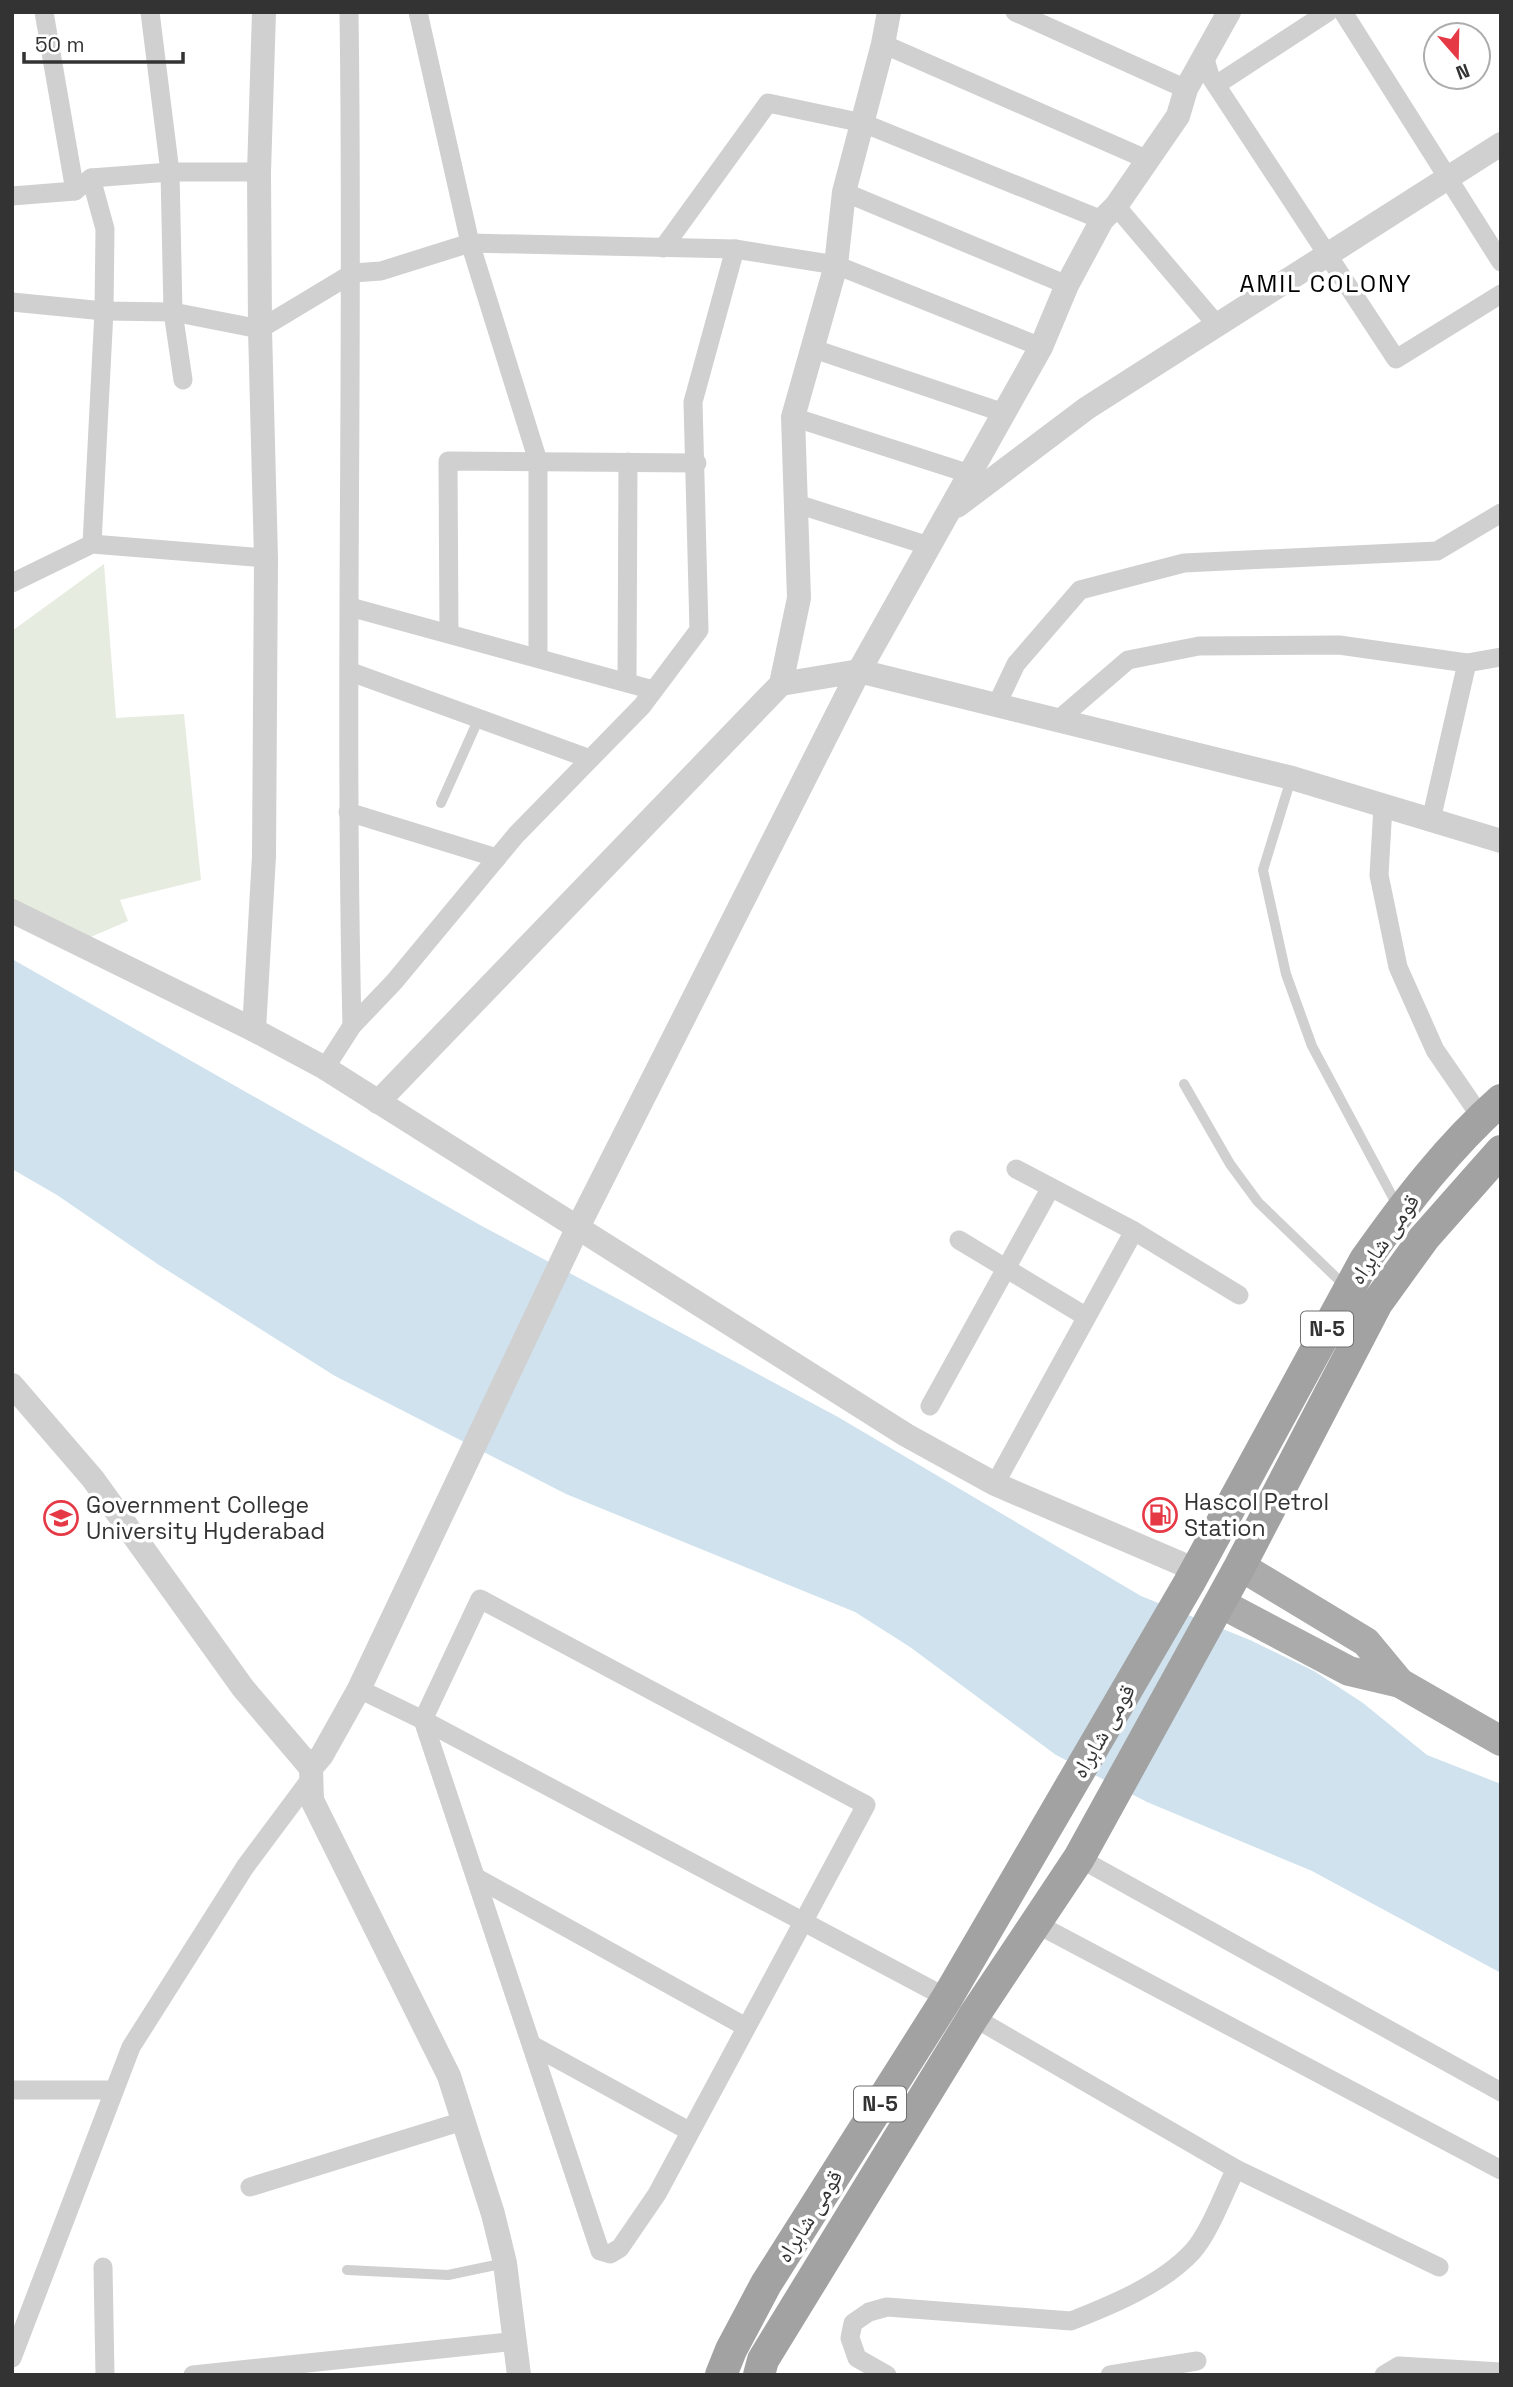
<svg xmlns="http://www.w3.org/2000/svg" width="1513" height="2387" viewBox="0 0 1513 2387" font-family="'Space Grotesk','Noto Naskh Arabic',sans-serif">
<rect width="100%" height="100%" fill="#fff"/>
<!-- green -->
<polygon fill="#e6ecdf" points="104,564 116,718 184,714 201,880 120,900 128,921 79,942 12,902 12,631"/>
<!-- water -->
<polygon fill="#cfe2ee" points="12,959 480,1225 838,1417 1141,1596 1250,1640 1314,1671 1363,1703 1427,1755 1501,1784 1501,1973 1312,1871 1147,1802 1056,1755 910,1647 855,1612 566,1494 335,1376 159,1265 57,1195 12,1169"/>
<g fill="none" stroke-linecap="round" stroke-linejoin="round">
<!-- service -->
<g stroke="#d0d0d0" stroke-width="10">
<polyline points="1291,779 1263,870 1286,974 1312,1046 1398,1207"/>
<polyline points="441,803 479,718"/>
<polyline points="1184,1084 1230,1164 1258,1202 1345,1286"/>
<polyline points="347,2270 448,2275 505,2263"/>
</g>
<!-- minor -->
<g stroke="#d0d0d0" stroke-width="19">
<polyline points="44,12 75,191"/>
<polyline points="150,12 170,172 173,312 183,380"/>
<path d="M349,12c5,338 -5,676 3,1014"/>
<polyline points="418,12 470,243 538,461 538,657"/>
<polyline points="1015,12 1186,89"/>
<polyline points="1343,12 1501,262"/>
<polyline points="883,44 1148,160"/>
<polyline points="1204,56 1210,76 1396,359 1501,294"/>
<polyline points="1216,85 1328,12"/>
<polyline points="91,178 105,229 104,311 92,544"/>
<polyline points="844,192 1067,285"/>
<polyline points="12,196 75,191 91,178 170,172 259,172"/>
<polyline points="1116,206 1217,325"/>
<polyline points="663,248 768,103 863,123 1102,220"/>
<polyline points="12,302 104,311 173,312 260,329 353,273 381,271 470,243 735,249 836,265 1041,347"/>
<polyline points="811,348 1004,413"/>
<polyline points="793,417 970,474"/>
<polyline points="794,503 929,546"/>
<polyline points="12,583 92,544 266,558"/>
<polyline points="350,607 653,690"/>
<polyline points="449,633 448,461 697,463"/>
<polyline points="351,672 590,759"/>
<polyline points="627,682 628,462"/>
<polyline points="996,706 1016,664 1080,590 1184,563 1437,551 1501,513"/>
<polyline points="1057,721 1128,660 1199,646 1339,645 1467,663 1501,657"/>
<polyline points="1383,806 1379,875 1398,967 1435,1050 1481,1117"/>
<polyline points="348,812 497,858"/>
<polyline points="1431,820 1467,663"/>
<polyline points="325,1068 352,1026 394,982 516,835 642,706 699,630 693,402 735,249"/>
<polyline points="1016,1169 1134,1231 1239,1295"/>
<polyline points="959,1240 1085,1316"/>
<polyline points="930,1406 1050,1189"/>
<polyline points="995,1484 1134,1231"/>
<polygon points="480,1599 866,1805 657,2194 620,2248 610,2254 600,2251 423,1720"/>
<polyline points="359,1689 423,1720 947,1998"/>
<polyline points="1079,1858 1501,2092"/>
<polyline points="477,1878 746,2027"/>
<polyline points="1035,1923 1501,2170"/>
<polyline points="973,2017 1236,2169 1439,2267"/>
<polyline points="532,2045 689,2131"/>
<polyline points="12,2090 114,2090"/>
<polyline points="250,2187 463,2121"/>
<polyline points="103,2267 105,2375"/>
<polyline points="12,2358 131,2047 245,1867 309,1781"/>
<polyline points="193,2375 517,2341"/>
<path d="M887,2375l-30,-17 -7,-20 3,-15 16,-11 18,-5 184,14c41,-16 92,-37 122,-70 17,-19 31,-59 43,-82"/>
<polyline points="1110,2375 1197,2361"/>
<polyline points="1384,2375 1399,2366 1501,2372"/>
</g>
<!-- tertiary -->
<g stroke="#d0d0d0" stroke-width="24">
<polyline points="957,506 1087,408 1501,144"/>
<polyline points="781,684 859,671 1292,778 1501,841"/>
<polyline points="12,911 254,1030 325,1068 906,1435 995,1484 1196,1570"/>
<polyline points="254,1030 264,856 266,558 260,329 259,172 264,12"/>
<polyline points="378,1102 781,684 799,598 793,417 836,265 844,192 883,44 889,12"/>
<polyline points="12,1385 93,1479 243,1688 311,1768"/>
<polyline points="519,2375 505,2263 493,2214 449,2076 312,1800 311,1768 322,1755 359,1689 578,1227 859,671 1041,347 1067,285 1102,220 1116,206 1178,116 1186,89 1229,12"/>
</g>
<!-- primary -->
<g stroke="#ababab" stroke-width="30">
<polyline points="1240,1566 1366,1642 1400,1683"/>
<polyline points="1220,1603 1349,1671 1400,1683 1501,1741"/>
</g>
<!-- trunk -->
<g stroke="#a2a2a2" stroke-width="32">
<path d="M721,2375l10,-25 35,-66 181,-286 242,-415 176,-323c40,-57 84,-114 136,-160"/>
<polyline points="759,2375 763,2360 973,2017 1079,1858 1240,1566 1377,1303 1424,1238 1501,1151"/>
</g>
</g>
<!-- icons -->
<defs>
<g id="fuel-ring" transform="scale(1.75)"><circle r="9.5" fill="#fff" stroke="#e63946" stroke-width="1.5"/><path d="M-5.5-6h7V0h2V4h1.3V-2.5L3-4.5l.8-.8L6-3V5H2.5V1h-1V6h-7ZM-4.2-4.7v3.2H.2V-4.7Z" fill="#e63946"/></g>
<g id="university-ring" transform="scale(1.75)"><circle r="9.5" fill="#fff" stroke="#e63946" stroke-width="1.5"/><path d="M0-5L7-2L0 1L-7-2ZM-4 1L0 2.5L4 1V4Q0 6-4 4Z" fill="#e63946"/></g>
</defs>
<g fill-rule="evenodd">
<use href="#fuel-ring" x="1160" y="1515"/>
<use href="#university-ring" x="61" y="1518"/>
</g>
<g text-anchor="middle" stroke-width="7" stroke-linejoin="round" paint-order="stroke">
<!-- shield labels -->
<g fill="#fff" stroke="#707070" stroke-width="2">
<rect x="1301" y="1311.5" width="52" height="35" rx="5"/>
<rect x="854" y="2086.5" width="52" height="35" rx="5"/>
</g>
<g font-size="21" font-weight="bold" fill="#333">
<text x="1327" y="1336">N-5</text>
<text x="880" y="2111">N-5</text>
</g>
<!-- street labels -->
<g font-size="23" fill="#333" stroke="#fff">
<text transform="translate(1384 1239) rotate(-55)" y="8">قومی شاہراہ</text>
<text transform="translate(1103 1731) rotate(-60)" y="8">قومی شاہراہ</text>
<text transform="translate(809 2216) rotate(-58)" y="8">قومی شاہراہ</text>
</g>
<!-- poi labels -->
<g font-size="23" fill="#333" stroke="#fff" text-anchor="start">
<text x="1184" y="1510">Hascol Petrol<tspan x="1184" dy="26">Station</tspan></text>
<text x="86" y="1513">Government College<tspan x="86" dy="26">University Hyderabad</tspan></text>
</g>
<!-- neighbourhood labels -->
<g font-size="24" letter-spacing="2" fill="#000" stroke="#fff">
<text x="1326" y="292">AMIL COLONY</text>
</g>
</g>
<!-- border -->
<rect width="1513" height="2387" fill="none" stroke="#333333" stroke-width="28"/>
<!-- north arrow -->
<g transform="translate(1457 56) rotate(160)"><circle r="33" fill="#ffffff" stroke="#adadad" stroke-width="2"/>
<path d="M0-5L12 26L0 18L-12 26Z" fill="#e63946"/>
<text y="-10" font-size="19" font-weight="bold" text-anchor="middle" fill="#333333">N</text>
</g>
<!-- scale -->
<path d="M24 52v10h159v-10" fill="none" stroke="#333333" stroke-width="3.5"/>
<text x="35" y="52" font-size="21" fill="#333333" stroke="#ffffff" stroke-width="5" paint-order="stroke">50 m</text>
</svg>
